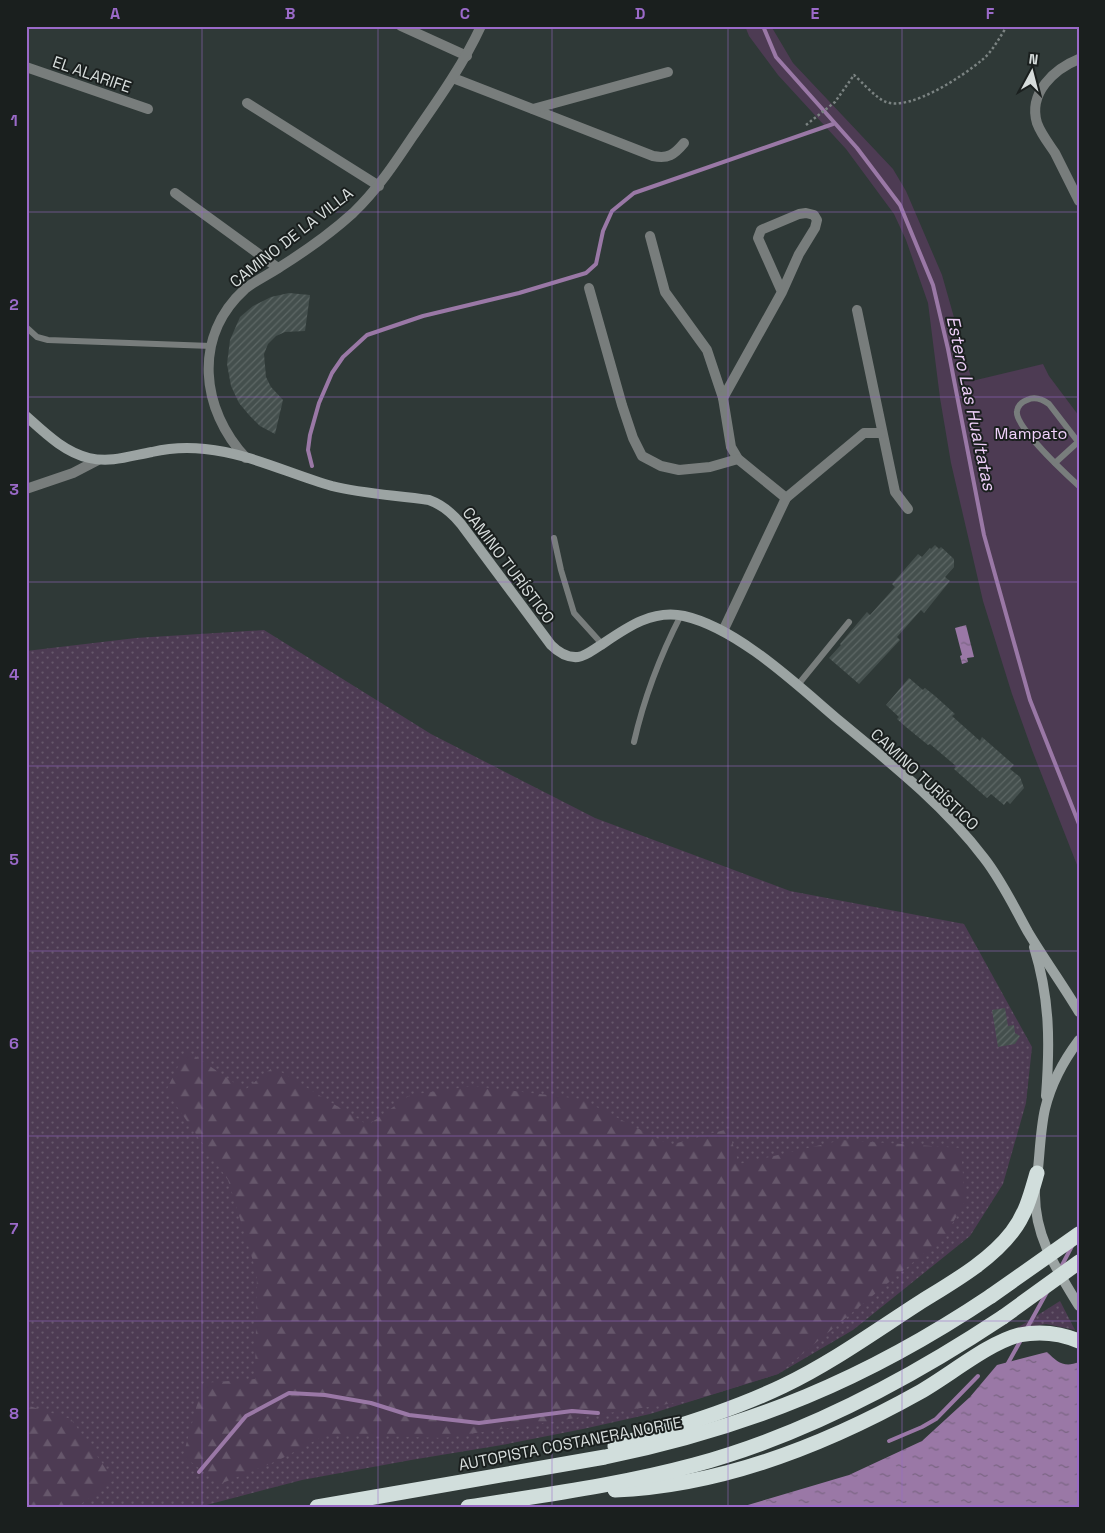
<svg xmlns="http://www.w3.org/2000/svg" width="1105" height="1533" viewBox="0 0 1105 1533" font-family="'Space Grotesk',sans-serif">
<defs>
<pattern id="grass-dots" width="8" height="8" patternUnits="userSpaceOnUse" patternTransform="scale(1.25)"><rect width="8" height="8" fill="#4d3b53"/><path d="M2 2h.1M6 6h.1" fill="none" stroke="#66576b" stroke-width="1.8" stroke-linecap="round"/></pattern>
<pattern id="forest-firs" width="22" height="20" patternUnits="userSpaceOnUse" patternTransform="scale(1.25)"><rect width="22" height="20" fill="#4d3b53"/><path d="M5 1l3.5 6h-7zM16 11l3.5 6h-7z" fill="#66576b"/></pattern>
<pattern id="water-ripples" width="26" height="14" patternUnits="userSpaceOnUse" patternTransform="scale(1.25)"><rect width="26" height="14" fill="#9a78a6"/><path d="M2 4q2-2 4 0t4 0M15 11q2-2 4 0t4 0" fill="none" stroke="#7a6583"/></pattern>
<pattern id="building-hatch" width="6" height="6" patternUnits="userSpaceOnUse" patternTransform="scale(1.25)"><rect width="6" height="6" fill="#444f4d"/><path d="M-1 1l2-2M0 6l6-6M5 7l2-2" fill="none" stroke="#5e6866"/></pattern>
</defs>
<rect width="100%" height="100%" fill="#2f3937"/>
<!-- grass -->
<g fill="url(#grass-dots)">
<polygon points="264,630 431,734 595,818 790,891 964,924 1032,1047 1026,1103 1003,1184 970,1236 853,1330 778,1374 650,1414 583,1429 502,1445 411,1460 302,1480 199,1507 26,1507 26,651 136,638"/>
<polygon points="1060,1301 1075,1330 1046,1324 1014,1330"/>
</g>
<!-- forest -->
<g fill="url(#forest-firs)">
<polygon points="186,1050 245,1090 273,1067 368,1125 410,1095 473,1086 581,1099 670,1145 728,1129 739,1164 842,1140 961,1148 965,1201 946,1235 778,1374 694,1400 443,1438 327,1434 279,1460 220,1484 183,1456 203,1383 255,1379 257,1274 228,1180 166,1091"/>
<polygon points="26,1405 71,1419 114,1480 77,1507 26,1507"/>
</g>
<!-- park -->
<polygon fill="#4d3b53" points="745,26 771,26 793,63 893,169 906,191 942,275 972,381 1043,364 1049,376 1079,416 1079,870 1032,750 1012,694 983,601 951,463 940,398 928,303 906,240 894,214 846,149 778,75 749,36"/>
<!-- water -->
<g fill="url(#water-ripples)">
<polygon points="966,625 974,657 967,658 968,662 962,664 960,656 962,655 955,628"/>
<path d="M1047,1352c10,10 17,16 32,10l-1,145h-337l108,-32 73,-34 48,-44 27,-32z"/>
</g>
<g fill="none" stroke-linecap="round" stroke-linejoin="round">
<!-- stream -->
<g stroke="#9a78a6" stroke-width="4">
<polyline points="763,26 776,57 857,148 900,205 933,285 948,349 984,535 1030,700 1079,824"/>
<polyline points="312,466 308,450 310,435 319,403 332,373 343,357 367,335 423,316 519,293 586,273 596,264 603,231 612,211 634,193 833,124"/>
<polyline points="1060,1269 1072,1246"/>
<polyline points="1026,1330 1047,1292"/>
<polyline points="1007,1365 1022,1338"/>
<polyline points="889,1441 922,1427 936,1419 978,1376"/>
<polyline points="199,1472 246,1416 289,1393 325,1395 371,1403 409,1415 479,1423 572,1411 598,1413"/>
</g>
</g>
<!-- building -->
<g fill="url(#building-hatch)">
<polygon points="289,293 310,295 305,331 285,332 276,336 268,344 264,354 266,377 271,387 283,400 275,434 260,426 249,415 239,403 231,386 227,364 230,340 240,317 253,306 271,297"/>
<polygon points="935,545 939,549 941,547 954,559 954,567 945,577 950,581 924,613 921,610 897,637 900,640 859,684 829,658 841,645 840,644 867,612 870,615 895,587 892,584 918,554 922,557 930,548 931,549"/>
<polygon points="909,678 923,690 925,688 935,696 955,714 952,716 980,741 982,737 1014,765 1010,769 1020,777 1024,788 1010,804 1007,801 1004,805 991,794 987,798 954,769 956,766 930,744 928,745 906,727 897,719 899,717 886,705"/>
<polygon points="1005,1008 1008,1026 1014,1025 1015,1033 1020,1036 1015,1044 998,1047 992,1010"/>
</g>
<g fill="none" stroke-linecap="round" stroke-linejoin="round">
<!-- path -->
<path stroke="#7b8382" stroke-width="2.5" stroke-dasharray="2.5 2.5" stroke-linecap="butt" d="M806,125l29,-23 19,-27c8,7 23,24 32,27 25,9 77,-26 96,-42 10,-8 18,-23 25,-34"/>
<!-- lane -->
<g stroke="#787d7c" stroke-width="6">
<polyline points="26,327 37,337 48,340 211,346"/>
<path d="M1079,443l-30,-39c-7,-5 -14,-8 -22,-4 -5,2 -9,5 -10,11 -3,15 50,64 62,75"/>
<polyline points="1055,463 1078,442"/>
<polyline points="554,538 561,570 574,613 602,644"/>
<polyline points="797,686 849,622"/>
<path d="M634,742c10,-44 26,-86 47,-127"/>
</g>
<!-- street -->
<g stroke="#787d7c" stroke-width="10">
<polyline points="401,26 467,56"/>
<path d="M1079,59c-25,10 -51,34 -42,64 4,11 12,21 18,30 8,16 16,32 24,48"/>
<polyline points="26,67 148,109"/>
<path d="M453,78l200,78c15,3 21,-1 31,-13"/>
<polyline points="247,103 379,186"/>
<polyline points="533,109 668,72"/>
<polyline points="175,193 278,268"/>
<polyline points="650,236 665,292 707,350 723,398 731,447 738,459 786,498"/>
<polyline points="589,288 622,405 633,438 642,456 661,466 679,470 710,467 738,459"/>
<polyline points="857,310 895,492 908,509"/>
<polyline points="723,398 782,292 799,254 815,228 817,220 814,215 806,213 799,214 761,230 758,238 782,292"/>
<path d="M246,458c-45,-48 -54,-121 -1,-169 11,-9 23,-14 35,-22 24,-15 52,-35 73,-54 24,-23 42,-50 60,-77 25,-36 50,-71 68,-110"/>
<polyline points="26,489 73,473 98,460"/>
<polyline points="723,631 786,498 864,433 881,433"/>
</g>
<!-- secondary -->
<g stroke="#9ca4a3" stroke-width="10">
<path d="M26,416c19,17 38,36 63,42 22,5 41,-2 63,-6 17,-4 35,-5 53,-3 43,4 85,25 127,37 31,8 64,9 97,14 14,5 23,13 32,24l90,121c7,7 17,13 27,12 8,-1 16,-8 23,-12 25,-17 51,-36 83,-29 53,12 111,67 152,102 52,43 107,86 148,140 18,23 30,49 44,74 16,27 35,53 51,80"/>
<path d="M1034,947c16,52 16,96 12,149"/>
<path d="M1037,1178c3,-23 3,-47 8,-69 6,-25 19,-49 34,-69"/>
<path d="M1035,1192c-1,44 22,78 44,114"/>
</g>
<!-- highway -->
<g stroke="#d1dedc" stroke-width="15">
<path d="M615,1446c56,-18 114,-34 168,-60 48,-23 91,-54 136,-83 32,-20 70,-41 93,-71 14,-18 19,-38 25,-59"/>
<path d="M615,1490c106,-4 214,-47 305,-98 30,-17 68,-49 99,-57 20,-4 41,-2 60,6"/>
<path d="M317,1507l288,-50c146,-30 262,-78 386,-161"/>
<path d="M468,1507c75,-12 152,-22 226,-42 111,-30 214,-85 309,-148"/>
</g>
<!-- highway-bridge -->
<g stroke="#d1dedc" stroke-width="15">
<polyline points="991,1296 1079,1234"/>
<polyline points="1003,1317 1079,1262"/>
</g>
</g>
<!-- grid -->
<path fill="none" stroke="#9b6ac9" stroke-width="1" stroke-opacity="0.55" d="M202,26v1481M378,26v1481M552,26v1481M728,26v1481M902,26v1481M26,212h1053M26,397h1053M26,582h1053M26,766h1053M26,951h1053M26,1136h1053M26,1321h1053"/>
<g text-anchor="middle" stroke-width="4" stroke-linejoin="round" paint-order="stroke">
<!-- street labels -->
<g font-size="16" fill="#d7dddc" stroke="#1a1f1e">
<text transform="translate(92 74) rotate(19)" y="6">EL ALARIFE</text>
<text transform="translate(291 237) rotate(-38)" y="6">CAMINO DE LA VILLA</text>
<text transform="translate(509 565) rotate(53)" y="6">CAMINO TURÍSTICO</text>
<text transform="translate(925 779) rotate(43)" y="6">CAMINO TURÍSTICO</text>
<text transform="translate(570 1443) rotate(-11)" y="6">AUTOPISTA COSTANERA NORTE</text>
</g>
<!-- park labels -->
<g font-size="16" fill="#f1d2fc" stroke="#1a1f1e">
<text x="1031" y="439">Mampato</text>
</g>
<!-- water labels -->
<g font-size="18" font-style="italic" fill="#edcef8" stroke="#1a1f1e">
<text transform="translate(971 403) rotate(78)" y="6">Estero Las Hualtatas</text>
</g>
</g>
<!-- border -->
<rect width="1105" height="1533" fill="none" stroke="#1a1f1e" stroke-width="55"/>
<!-- north arrow -->
<g transform="translate(1032 72) rotate(7)" stroke="#1a1f1e" stroke-width="4" paint-order="stroke">
<path d="M0-4L9 19L0 12L-9 19Z" fill="#d7dddc"/>
<text y="-8" font-size="14" font-weight="bold" text-anchor="middle" fill="#d7dddc">N</text>
</g>
<rect x="28" y="28" width="1050" height="1478" fill="none" stroke="#9b6ac9" stroke-width="2"/>
<g font-size="16" text-anchor="middle" font-weight="bold" fill="#9b6ac9">
<text x="115" y="19">A</text>
<text x="290" y="19">B</text>
<text x="465" y="19">C</text>
<text x="640" y="19">D</text>
<text x="815" y="19">E</text>
<text x="990" y="19">F</text>
<text x="14" y="126">1</text>
<text x="14" y="310">2</text>
<text x="14" y="495">3</text>
<text x="14" y="680">4</text>
<text x="14" y="865">5</text>
<text x="14" y="1049">6</text>
<text x="14" y="1234">7</text>
<text x="14" y="1419">8</text>
</g>
</svg>
